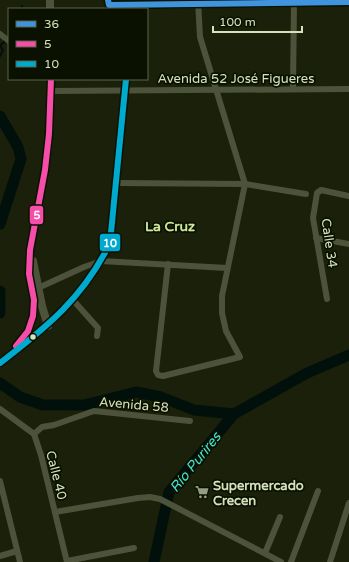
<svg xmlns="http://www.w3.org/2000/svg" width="349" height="562" viewBox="0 0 349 562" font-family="'Varela Round',sans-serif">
<rect width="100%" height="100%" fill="#1b200a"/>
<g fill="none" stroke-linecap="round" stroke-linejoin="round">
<!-- stream -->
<g stroke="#02100c" stroke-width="2">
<polyline points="21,9 22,6"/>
<polyline points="0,56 3,50 0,46 6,40"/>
</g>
<!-- river -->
<g stroke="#02100c" stroke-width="11">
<polyline points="0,116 18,147 21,159 0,224"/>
<polyline points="0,291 0,313"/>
<polyline points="0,383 20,397 43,405 84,405 136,392 161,397 194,410 234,414"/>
<polyline points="154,562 169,492 234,414 307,373 349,355"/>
</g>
<!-- street -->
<g stroke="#4c533a" stroke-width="6">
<polyline points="108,0 109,5 132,5"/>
<polyline points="0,34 9,41"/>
<polyline points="293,88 294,3 349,2"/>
<polyline points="51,91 349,89"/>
<polyline points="117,183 245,184 306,194"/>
<polyline points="316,238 349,244"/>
<polyline points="168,264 156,371 158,375 163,376 240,357 226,331 222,313 222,296 245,184 200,37 198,0"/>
<polyline points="38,288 84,267 101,261 227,268"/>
<polyline points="327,299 313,218 317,193 321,190 349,196"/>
<polyline points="73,300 98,328 97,336"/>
<polyline points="0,409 34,434 41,455 67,562"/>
<polyline points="34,434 42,427 54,425 94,411 190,421"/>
<polyline points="0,481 20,562"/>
<polyline points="55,512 138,498 150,497 160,499 281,562"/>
<polyline points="265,553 280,517"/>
<polyline points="0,556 17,551"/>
<polyline points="67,561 134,548"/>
<polyline points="291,562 318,491"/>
<polyline points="330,562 349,503"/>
</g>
<!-- secondary -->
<g stroke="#4c533a" stroke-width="8">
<polyline points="50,0 50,9"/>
<polyline points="131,9 132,5 294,3 294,0"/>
<polyline points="33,261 42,306 48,326"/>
<polyline points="17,345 28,331 33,316 34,300 29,274 30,250 45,170 49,134 51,79"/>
<path d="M0,363c47,-36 83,-65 110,-120l16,-164"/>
</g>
<!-- bus-1 casing -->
<g stroke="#0a1100" stroke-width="9">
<polyline id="bus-1" points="108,0 109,5 349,2"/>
</g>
<!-- bus-2 casing -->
<g stroke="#0a1100" stroke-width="9">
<polyline id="bus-2" points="16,346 28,331 33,316 34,300 29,274 30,250 45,170 49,134 51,79"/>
</g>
<!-- bus-3 casing -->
<g stroke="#0a1100" stroke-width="9">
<path id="bus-3" d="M0,363c47,-36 83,-65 110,-120l16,-164"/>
</g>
<!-- bus-1 -->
<use href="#bus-1" stroke="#4094de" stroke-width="6"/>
<!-- bus-2 -->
<use href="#bus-2" stroke="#f54da8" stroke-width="6"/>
<!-- bus-3 -->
<use href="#bus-3" stroke="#00a9ce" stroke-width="6"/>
</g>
<!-- icons -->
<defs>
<g id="supermarket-bare" transform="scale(1.08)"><path d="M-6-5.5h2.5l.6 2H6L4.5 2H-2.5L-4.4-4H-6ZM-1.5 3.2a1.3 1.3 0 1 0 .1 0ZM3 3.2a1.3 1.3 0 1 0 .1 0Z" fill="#949e7e" stroke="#0a1100" stroke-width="2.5" paint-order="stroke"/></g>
</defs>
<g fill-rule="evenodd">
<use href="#supermarket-bare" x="202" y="492"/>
</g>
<!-- markers -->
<circle fill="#d5e2bc" stroke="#0a1100" stroke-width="1.5" cx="33" cy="337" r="3.5"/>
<g text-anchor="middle" stroke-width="3.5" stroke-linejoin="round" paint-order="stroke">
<!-- street labels -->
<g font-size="13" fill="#d5e2bc" stroke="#0a1100">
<text x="236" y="83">Avenida 52 José Figueres</text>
<text transform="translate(330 243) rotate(82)" y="5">Calle 34</text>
<text transform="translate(134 404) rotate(5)" y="5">Avenida 58</text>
<text transform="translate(57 475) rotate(76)" y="5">Calle 40</text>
</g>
<!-- poi labels -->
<g font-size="13" font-weight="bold" fill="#d5e2bc" stroke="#0a1100" text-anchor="start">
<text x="213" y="490">Supermercado<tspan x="213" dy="15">Crecen</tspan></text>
</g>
<!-- neighbourhood labels -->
<g font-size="14" font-weight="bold" fill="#cee799" stroke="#0a1100">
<text x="170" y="231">La Cruz</text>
</g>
<!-- water labels -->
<g font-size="14" font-style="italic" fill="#43e3cf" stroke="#0a1100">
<text transform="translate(195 462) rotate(-51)" y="5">Río Purires</text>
</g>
</g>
<g stroke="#0a1100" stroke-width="1.5">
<rect x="29" y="205" width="15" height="20" rx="4" fill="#f54da8"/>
<rect x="99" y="233" width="22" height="19" rx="4" fill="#00a9ce"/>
</g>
<g font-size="11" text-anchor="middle" font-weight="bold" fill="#fff">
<text x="37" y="219">5</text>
<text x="110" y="247">10</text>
</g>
<!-- legend -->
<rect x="8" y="8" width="140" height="72" fill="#0a1100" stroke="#5b654b"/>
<rect x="16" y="21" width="20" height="6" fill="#4094de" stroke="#5b654b"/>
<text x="44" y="28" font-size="12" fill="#d5e2bc">36</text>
<rect x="16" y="41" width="20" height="6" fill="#f54da8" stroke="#5b654b"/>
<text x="44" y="48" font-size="12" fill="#d5e2bc">5</text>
<rect x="16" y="61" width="20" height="6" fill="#00a9ce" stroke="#5b654b"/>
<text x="44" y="68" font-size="12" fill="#d5e2bc">10</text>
<!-- scale -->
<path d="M213 26v6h89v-6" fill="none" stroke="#d5e2bc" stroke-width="2"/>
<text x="219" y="26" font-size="12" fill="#d5e2bc" stroke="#0a1100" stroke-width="3" paint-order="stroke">100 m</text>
</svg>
